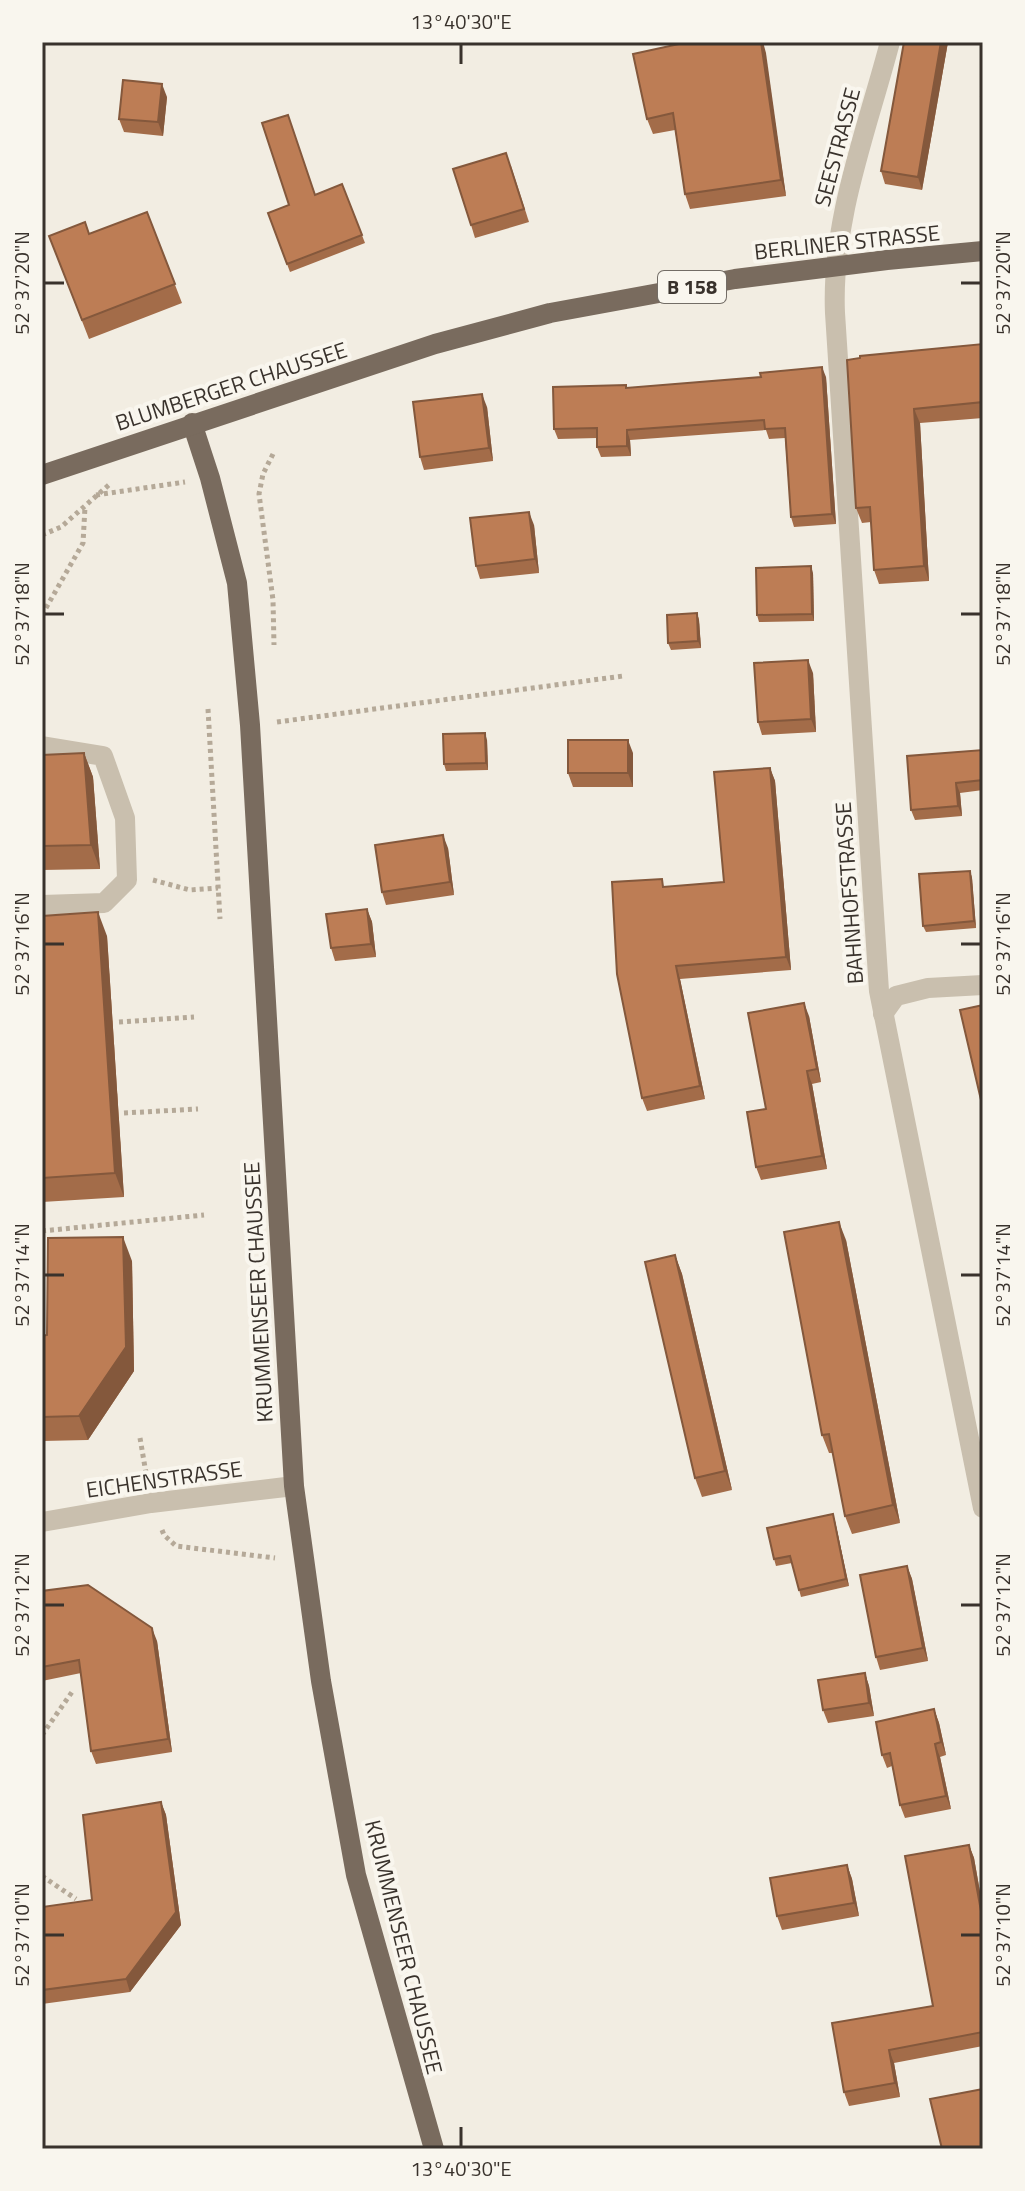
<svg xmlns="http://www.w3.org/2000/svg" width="1025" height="2191" viewBox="0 0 1025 2191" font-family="'Titillium Web',sans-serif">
<rect width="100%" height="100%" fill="#f2ede2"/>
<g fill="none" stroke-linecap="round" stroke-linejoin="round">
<!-- path -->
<g stroke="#b5a998" stroke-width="5" stroke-dasharray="4 4" stroke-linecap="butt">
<polyline points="273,454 263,474 259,494 273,600 274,645"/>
<polyline points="96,495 185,482"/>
<polyline points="42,535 61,527 111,483"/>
<polyline points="42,615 83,543 85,507"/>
<polyline points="208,709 220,919"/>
<polyline points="277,722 623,676"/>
<polyline points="153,880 190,890 218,888"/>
<polyline points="119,1022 194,1017"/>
<polyline points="124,1113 198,1109"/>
<polyline points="42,1231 204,1215"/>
<polyline points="140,1438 147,1479"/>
<polyline points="162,1530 164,1535 176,1546 275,1558"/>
<polyline points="42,1735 72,1692"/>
<polyline points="42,1876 76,1899"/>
</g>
<!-- minor -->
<g stroke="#c9bfae" stroke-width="20">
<path d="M890,42c-23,88 -59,179 -55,271l44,678 104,517"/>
<polyline points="42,746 103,756 125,818 127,880 104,903 42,905"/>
<polyline points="883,1014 896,996 928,988 983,985"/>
<polyline points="42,1522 151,1503 294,1486"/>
</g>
<!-- major -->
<g stroke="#796b5e" stroke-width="20">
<polyline points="192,423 210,478 237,583 250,725 294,1486 321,1681 356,1875 434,2149"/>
<polyline points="42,475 435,344 550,313 735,279 887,260 983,251"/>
</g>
</g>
<!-- wall -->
<g fill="#a36c49">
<polygon points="688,42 763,42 786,196 690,209 685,194 675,130 653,134 647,119"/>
<polygon points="904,42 948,42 922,190 885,184 881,171"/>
<polygon points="167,97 163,136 124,132 119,119"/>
<polygon points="511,166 529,222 475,238 471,225"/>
<polygon points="342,184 365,243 290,272 268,213"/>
<polygon points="147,212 182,303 89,339 49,236 89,234"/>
<polygon points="983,344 983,418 920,423 929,581 879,584 874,570 871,522 862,523 856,508 860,358"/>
<polygon points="826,377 836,524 794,527 791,517 785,438 769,439 766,430 630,440 631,456 601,457 597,447 597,438 558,439 554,429 627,388"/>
<polygon points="487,407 493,461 424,470 420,457"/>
<polygon points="534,525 539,573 480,579 476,566"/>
<polygon points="813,573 814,621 759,622 757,615"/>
<polygon points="697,613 699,620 701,648 671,650 668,643"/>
<polygon points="813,673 816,732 762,735 758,722"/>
<polygon points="487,740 488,770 446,771 444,764"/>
<polygon points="983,750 983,790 960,793 962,816 915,820 911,810"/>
<polygon points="84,753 93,777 100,869 42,870 42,755"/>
<polygon points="633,753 633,787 573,787 568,773"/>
<polygon points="770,768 775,781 791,970 680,979 705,1099 647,1111 642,1098 665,887 724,882"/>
<polygon points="448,848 454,895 386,905 382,892"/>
<polygon points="970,871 972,878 976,928 926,932 923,926"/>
<polygon points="367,909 372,922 376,957 335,961 331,948"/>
<polygon points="42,916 107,936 124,1197 42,1202"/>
<polygon points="809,1016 821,1082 812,1084 827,1169 761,1180 756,1167"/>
<polygon points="846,1240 900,1523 852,1534 845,1516 833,1453 829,1453 822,1435"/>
<polygon points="675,1255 682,1274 732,1490 702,1497 695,1478"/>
<polygon points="132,1261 134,1371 88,1440 42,1441 42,1336 47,1335"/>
<polygon points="835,1521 849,1586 801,1597 792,1563 776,1566 774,1559"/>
<polygon points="907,1566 912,1579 928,1661 880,1670 876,1657"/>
<polygon points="42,1591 157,1641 172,1752 96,1764 91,1751 81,1673 42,1681"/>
<polygon points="865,1673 869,1686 874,1716 828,1723 823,1710"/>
<polygon points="934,1709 939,1723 946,1755 940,1757 951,1809 905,1818 900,1805 892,1766 887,1768 882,1755"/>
<polygon points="161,1802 166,1815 181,1925 130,1992 42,2004 42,1907 92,1900"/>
<polygon points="969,1845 974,1858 983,1909 983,2046 894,2063 900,2097 849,2106 844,2092 933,2006"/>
<polygon points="847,1865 852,1879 859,1916 782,1930 777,1916"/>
</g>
<!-- shaded-wall -->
<g fill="#84583c">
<polygon points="761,42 763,42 766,53 786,196 781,180"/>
<polygon points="941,42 948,42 922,190 918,177"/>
<polygon points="162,84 167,97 163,136 158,122"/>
<polygon points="822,367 826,377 836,524 832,514"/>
<polygon points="482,394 487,407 493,461 489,448"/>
<polygon points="914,409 920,423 929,581 924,566"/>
<polygon points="627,430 630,440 631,456 627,446"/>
<polygon points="529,512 534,525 539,573 535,559"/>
<polygon points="811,566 813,573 814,621 812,614"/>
<polygon points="697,613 699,620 701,648 698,641"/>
<polygon points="808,660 813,673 816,732 811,719"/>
<polygon points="485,733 487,740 488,770 486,763"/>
<polygon points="628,740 633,753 633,787 628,773"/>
<polygon points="84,753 93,777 100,869 91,845"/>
<polygon points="770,768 775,781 791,970 786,957"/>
<polygon points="956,783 960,793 962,816 958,806"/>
<polygon points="443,835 448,848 454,895 450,882"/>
<polygon points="970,871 972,878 976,928 974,921"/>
<polygon points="367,909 372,922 376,957 371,944"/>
<polygon points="98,912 107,936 124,1197 115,1173"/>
<polygon points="676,966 680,979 705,1099 700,1086"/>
<polygon points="804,1003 809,1016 821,1082 817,1069"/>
<polygon points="807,1071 812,1084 827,1169 822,1156"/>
<polygon points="839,1222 846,1240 900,1523 893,1505"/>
<polygon points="123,1237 132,1261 134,1371 88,1440 79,1416"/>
<polygon points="675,1255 682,1274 732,1490 725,1471"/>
<polygon points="833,1514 835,1521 849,1586 846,1579"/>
<polygon points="907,1566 912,1579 928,1661 923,1648"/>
<polygon points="152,1628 157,1641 172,1752 168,1739"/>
<polygon points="865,1673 869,1686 874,1716 869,1703"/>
<polygon points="934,1709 939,1723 946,1755 941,1742"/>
<polygon points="935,1744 940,1757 951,1809 946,1796"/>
<polygon points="161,1802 166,1815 181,1925 130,1992 126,1979"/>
<polygon points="969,1845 974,1858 983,1909 983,1922"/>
<polygon points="847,1865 852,1879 859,1916 854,1903"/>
<polygon points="889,2050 894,2063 900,2097 895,2083"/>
</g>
<!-- building -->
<g fill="#bd7d55" stroke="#84583c" stroke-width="2">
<polygon points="688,42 761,42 781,180 685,194 673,113 647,119 633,54"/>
<polygon points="904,42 941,42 918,177 881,171"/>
<polygon points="123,80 162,84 158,122 119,119"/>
<polygon points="981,97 983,97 983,130"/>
<polygon points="288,115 315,195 342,184 362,235 287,264 268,213 289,205 262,123"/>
<polygon points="506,153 524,209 471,225 453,169"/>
<polygon points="147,212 175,284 82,320 49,236 85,222 89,234"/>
<polygon points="983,344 983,402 914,409 924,566 874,570 870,507 856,508 847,360 860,358 860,356"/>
<polygon points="822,367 832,514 791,517 785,428 765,429 764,420 627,430 627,446 597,447 597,428 554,429 553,387 626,385 626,388 761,377 760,373"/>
<polygon points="482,394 489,448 420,457 413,402"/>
<polygon points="529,512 535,559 476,566 470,518"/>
<polygon points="811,566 812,614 757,615 756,568"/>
<polygon points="697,613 698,641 668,643 667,615"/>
<polygon points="808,660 811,719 758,722 754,663"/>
<polygon points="485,733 486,763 444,764 443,734"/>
<rect x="568" y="740" width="60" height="33"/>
<polygon points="983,750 983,780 956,783 958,806 911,810 907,756"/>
<polygon points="84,753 91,845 42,846 42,755"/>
<polygon points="770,768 786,957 676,966 700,1086 642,1098 617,974 612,882 662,879 663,887 724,882 714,772"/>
<polygon points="443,835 450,882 382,892 375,845"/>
<polygon points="970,871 974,921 923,926 919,874"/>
<polygon points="367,909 371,944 331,948 326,914"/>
<polygon points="98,912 115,1173 42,1178 42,916"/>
<polygon points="804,1003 817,1069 807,1071 822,1156 756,1167 747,1112 766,1109 748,1013"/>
<polygon points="983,1005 983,1100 981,1100 960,1010"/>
<polygon points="839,1222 893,1505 845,1516 829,1434 822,1435 784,1232"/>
<polygon points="123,1237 126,1347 79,1416 42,1417 42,1336 47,1335 48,1238"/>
<polygon points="675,1255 725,1471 695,1478 645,1262"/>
<polygon points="833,1514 846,1579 799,1590 790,1556 774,1559 767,1528"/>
<polygon points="907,1566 923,1648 876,1657 860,1575"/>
<polygon points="88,1585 152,1628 168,1739 91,1751 79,1660 42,1667 42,1591"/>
<polygon points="865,1673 869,1703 823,1710 818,1680"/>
<polygon points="934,1709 941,1742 935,1744 946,1796 900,1805 890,1753 882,1755 876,1722"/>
<polygon points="161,1802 176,1912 126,1979 42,1990 42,1907 92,1900 83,1815"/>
<polygon points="969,1845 983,1922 983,2032 889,2050 895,2083 844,2092 832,2023 933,2006 905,1856"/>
<polygon points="847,1865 854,1903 777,1916 770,1878"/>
<polygon points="983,2089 983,2149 942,2149 930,2099"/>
</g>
<!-- ticks -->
<path fill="none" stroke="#39322c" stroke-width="3" d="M461,44v20M44,283h20M961,283h20M44,614h20M961,614h20M44,944h20M961,944h20M44,1275h20M961,1275h20M44,1605h20M961,1605h20M44,1935h20M961,1935h20M461,2127v20"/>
<g text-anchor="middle" stroke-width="8" stroke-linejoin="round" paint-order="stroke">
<!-- shield labels -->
<rect fill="#f9f6ee" stroke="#736d66" stroke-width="2" x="658" y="271" width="68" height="32" rx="6"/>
<g font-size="20" font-weight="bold" fill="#39322c">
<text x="692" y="294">B 158</text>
</g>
<!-- street labels -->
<g font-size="22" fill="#39322c" stroke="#f9f6ee">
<text transform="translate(837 147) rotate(-75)" y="8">SEESTRASSE</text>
<text transform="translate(847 242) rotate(-6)" y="8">BERLINER STRASSE</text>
<text transform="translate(231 386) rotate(-18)" y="8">BLUMBERGER CHAUSSEE</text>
<text transform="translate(849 893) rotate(-94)" y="8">BAHNHOFSTRASSE</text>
<text transform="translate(258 1292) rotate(-93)" y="8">KRUMMENSEER CHAUSSEE</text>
<text transform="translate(164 1479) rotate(-8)" y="8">EICHENSTRASSE</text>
<text transform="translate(404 1947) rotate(76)" y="8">KRUMMENSEER CHAUSSEE</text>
</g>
</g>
<!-- border -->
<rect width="1025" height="2191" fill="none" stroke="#f9f6ee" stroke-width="88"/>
<rect x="44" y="44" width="937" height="2103" fill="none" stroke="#39322c" stroke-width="3"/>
<g font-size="20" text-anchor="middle" fill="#39322c">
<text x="461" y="29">13°40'30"E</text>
<text transform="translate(22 283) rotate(-90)" y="7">52°37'20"N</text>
<text transform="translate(1003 283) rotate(-90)" y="7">52°37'20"N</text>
<text transform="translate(22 614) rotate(-90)" y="7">52°37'18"N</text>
<text transform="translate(1003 614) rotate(-90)" y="7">52°37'18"N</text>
<text transform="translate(22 944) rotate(-90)" y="7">52°37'16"N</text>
<text transform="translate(1003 944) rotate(-90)" y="7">52°37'16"N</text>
<text transform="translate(22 1275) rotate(-90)" y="7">52°37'14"N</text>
<text transform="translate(1003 1275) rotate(-90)" y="7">52°37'14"N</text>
<text transform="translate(22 1605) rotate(-90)" y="7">52°37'12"N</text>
<text transform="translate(1003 1605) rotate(-90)" y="7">52°37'12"N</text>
<text transform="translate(22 1935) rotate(-90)" y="7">52°37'10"N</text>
<text transform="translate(1003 1935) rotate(-90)" y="7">52°37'10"N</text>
<text x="461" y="2176">13°40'30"E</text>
</g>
</svg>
